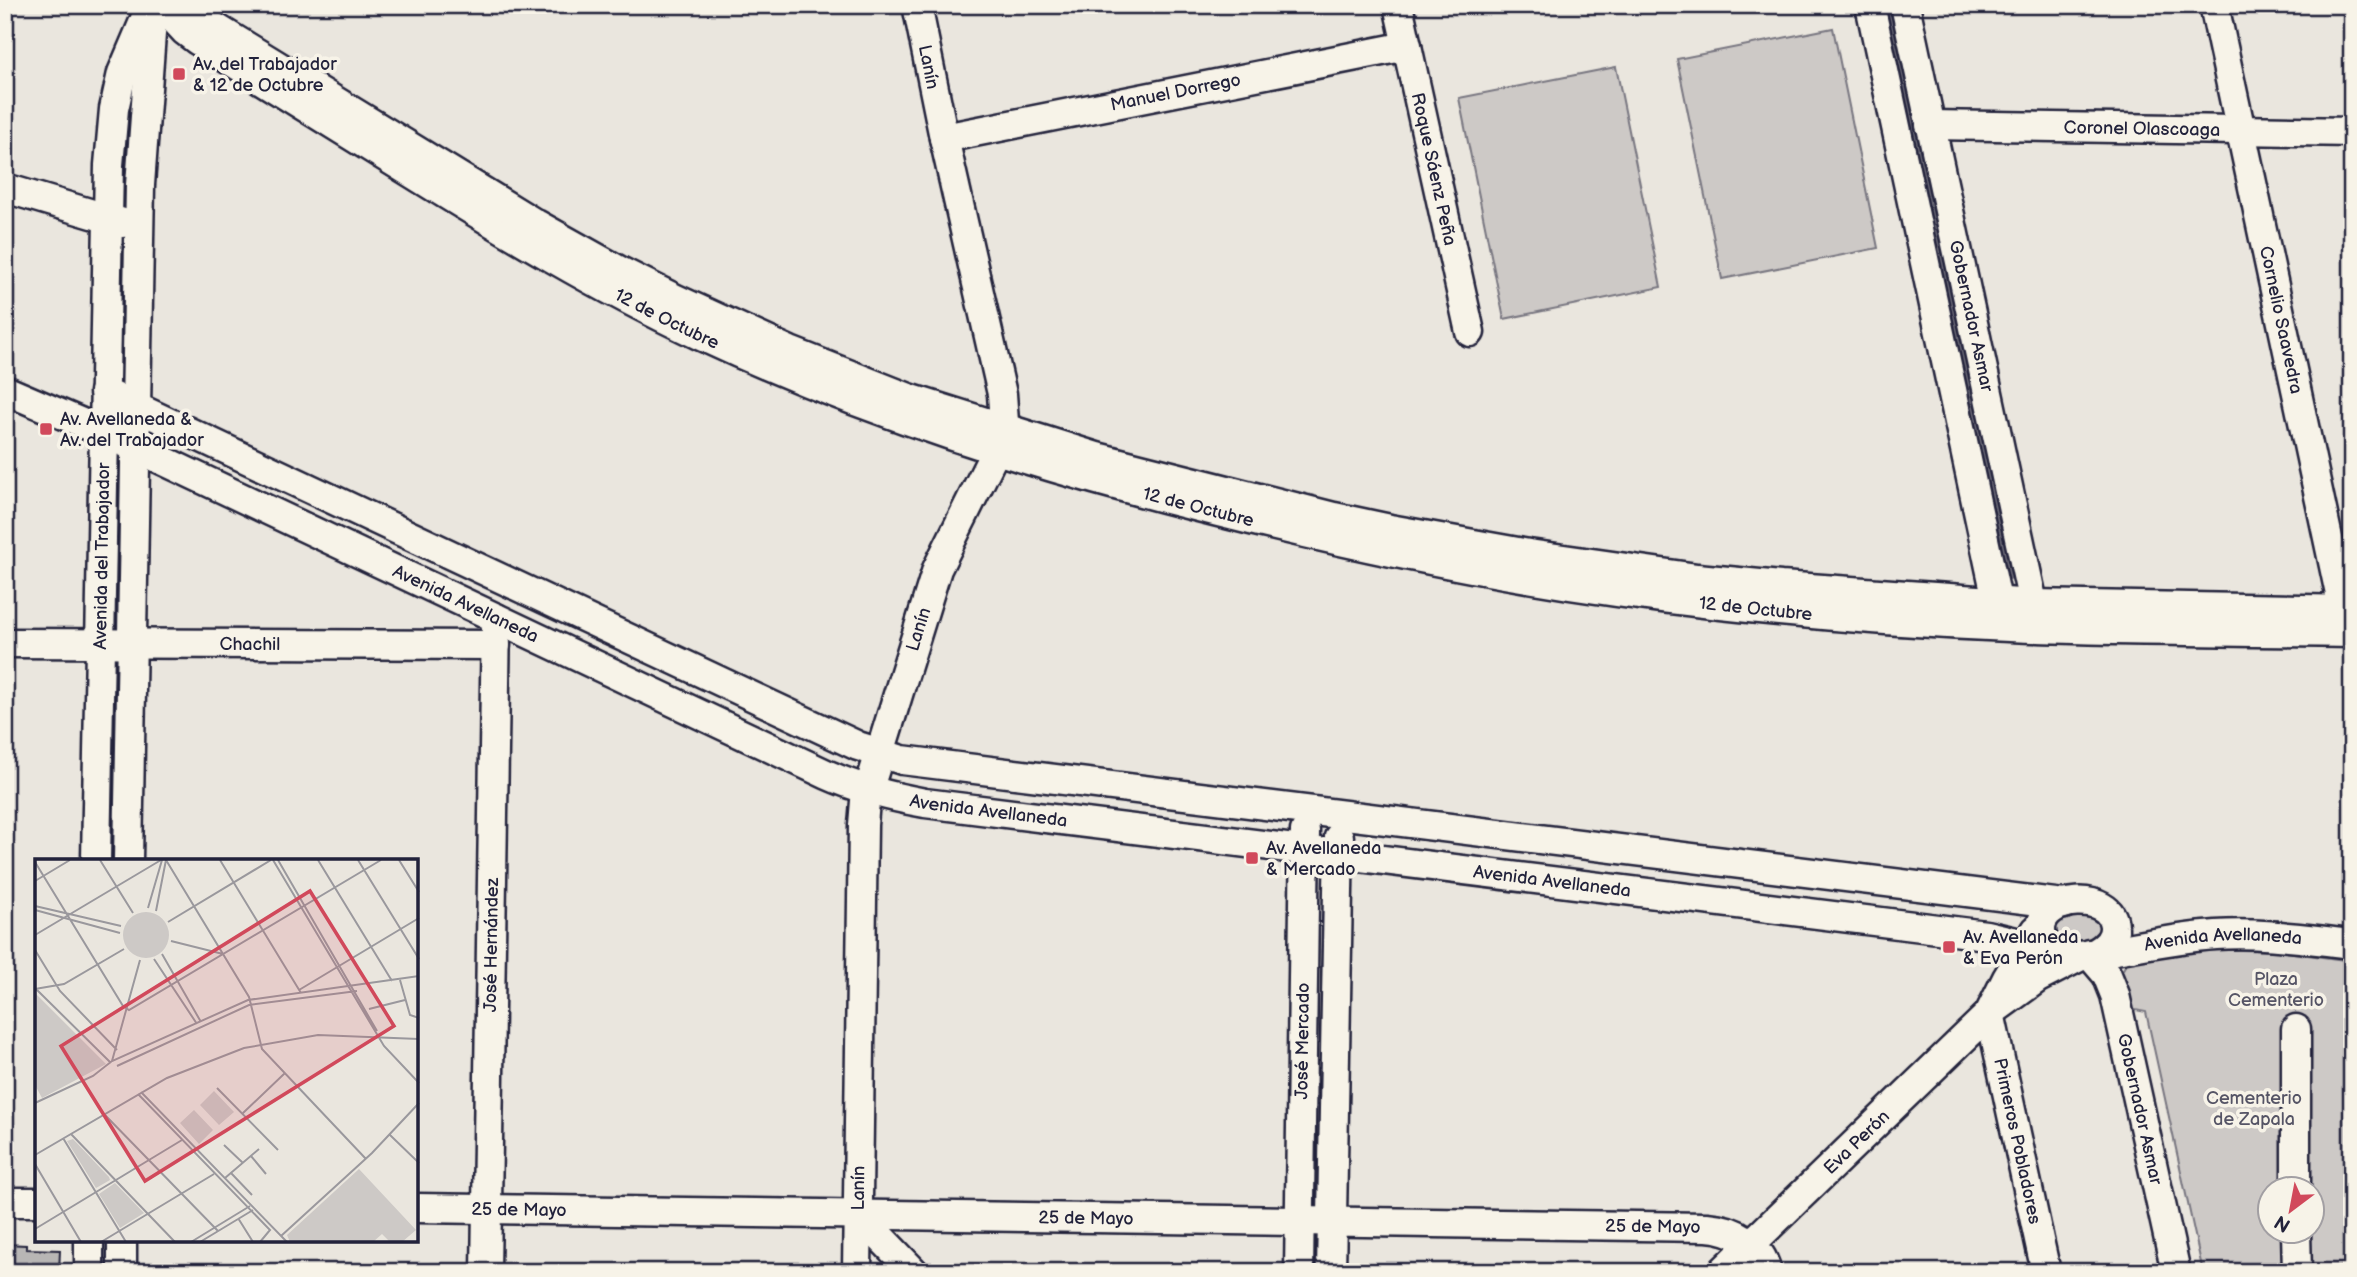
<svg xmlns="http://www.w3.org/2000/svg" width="2357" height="1277" viewBox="0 0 2357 1277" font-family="'Balsamiq Sans',sans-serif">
<rect width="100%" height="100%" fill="#eae6de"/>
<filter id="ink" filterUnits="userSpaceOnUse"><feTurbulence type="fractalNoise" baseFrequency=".0143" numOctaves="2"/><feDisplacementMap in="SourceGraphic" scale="14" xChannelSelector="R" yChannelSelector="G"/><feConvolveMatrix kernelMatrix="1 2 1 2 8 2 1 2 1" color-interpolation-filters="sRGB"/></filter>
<g filter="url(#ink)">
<!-- green -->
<g fill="#cdc9c6" stroke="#787680" stroke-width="2" fill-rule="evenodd">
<polygon points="1833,28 1878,248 1722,279 1677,59"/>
<polygon points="1616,67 1661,287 1504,319 1459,98"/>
<polygon points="2075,910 2106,923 2090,948 2050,935 2051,926"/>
<path d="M2205,949l73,2 74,10v311h-149l-57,-260 -16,-3 -8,-38 6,-10zM2270,1190h42v42h-42z"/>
</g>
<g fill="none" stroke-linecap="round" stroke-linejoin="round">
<!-- stream -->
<polyline stroke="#716f7b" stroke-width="6" points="1887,5 2009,577"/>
</g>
<!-- building -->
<polygon fill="#b8b6b5" stroke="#22223b" stroke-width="2" points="5,1244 26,1245 26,1249 60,1250 59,1272 5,1272"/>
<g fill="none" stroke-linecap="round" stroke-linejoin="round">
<!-- minor casing -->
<g stroke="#22223b" stroke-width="33">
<g id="minor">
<path id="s1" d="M161,5l24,26 12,9c71,44 142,88 213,132 95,59 189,116 289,163 169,79 338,132 519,177 163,41 327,74 494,92 98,11 198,19 297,23 114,5 228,4 343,6"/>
<path id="s2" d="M1398,5l72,327"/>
<polyline points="1870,5 2001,619"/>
<path id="s3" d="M1905,5l132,617"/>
<path id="s4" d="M2214,5l133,622"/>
<polyline points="174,7 213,26 536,224 620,271 676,299 790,351 909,398 1097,457 1334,517 1390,529 1529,554 1697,578 1781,586 2033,604 2352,610"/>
<path id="s5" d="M1930,125l422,7"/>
<path id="s6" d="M944,138l463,-92"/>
<polyline points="5,188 123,223"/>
<path id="s7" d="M5,390l98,42 725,343c31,14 64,22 97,28l1061,132 86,20 9,1c45,-7 90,-18 135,-21 46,-3 90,4 136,9"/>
<polyline points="104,392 858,746 902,760 2064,904"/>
<path id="s8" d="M5,643l491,2"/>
<path id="s9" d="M96,860l13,-695 5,-56 8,-36 29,-68"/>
<polyline points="128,860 140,185 152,20"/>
<path d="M2055,951c-9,-5 -14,-11 -14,-22 0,-34 71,-38 73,-3 1,12 -7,20 -17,26"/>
<path id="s10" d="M2089,954l18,21 8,20 61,277"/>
<polyline points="1991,1010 2007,978 2036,930"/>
<path id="s11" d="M1990,1013l56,259"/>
<polyline points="2296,1029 2296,1190"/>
<polyline points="5,1202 37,1202"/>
<path id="s12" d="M416,1208l1291,19c28,2 53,16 60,45"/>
<polyline points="858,1214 914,1272"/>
<polyline points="2296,1232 2297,1272"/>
<polyline points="89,1272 89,1240"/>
<polyline points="122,1272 122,1240"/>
<path id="s13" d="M486,1272l10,-654"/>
<path id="s14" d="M857,1272l6,-447 2,-24 72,-232 62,-125 5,-22 -2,-28 -58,-256 -27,-133"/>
<path id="s15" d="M1299,1272l6,-441"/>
<polyline points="1331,1272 1339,837"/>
<path id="s16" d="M1722,1272l268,-259 48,-35 43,-22"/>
</g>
</g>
<!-- minor -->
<use href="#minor" stroke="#f7f3e8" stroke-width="28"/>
</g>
</g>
<!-- markers -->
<g fill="#d1495b" stroke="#f7f3e8" stroke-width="2.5">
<rect x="172" y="67" width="14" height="14" rx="3.5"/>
<rect x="39" y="422" width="14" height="14" rx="3.5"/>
<rect x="1245" y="851" width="14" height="14" rx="3.5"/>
<rect x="1942" y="940" width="14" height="14" rx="3.5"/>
</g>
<g text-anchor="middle" stroke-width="7" stroke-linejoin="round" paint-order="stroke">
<!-- poi labels -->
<g font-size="18" fill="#22223b" stroke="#f7f3e8" text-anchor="start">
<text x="193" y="70">Av. del Trabajador<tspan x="193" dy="21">&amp; 12 de Octubre</tspan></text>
<text x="60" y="425">Av. Avellaneda &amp;<tspan x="60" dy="21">Av. del Trabajador</tspan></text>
<text x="1266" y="854">Av. Avellaneda<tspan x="1266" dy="21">&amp; Mercado</tspan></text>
<text x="1963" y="943">Av. Avellaneda<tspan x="1963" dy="21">&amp; Eva Perón</tspan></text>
</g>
<!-- street labels -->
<g font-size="18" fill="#22223b" stroke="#f7f3e8">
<text transform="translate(929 67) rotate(79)" y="6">Lanín</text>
<text dy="6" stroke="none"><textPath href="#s6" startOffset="236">Manuel Dorrego</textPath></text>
<text dy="6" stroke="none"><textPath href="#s5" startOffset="212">Coronel Olascoaga</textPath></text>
<text dy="6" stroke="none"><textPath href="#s2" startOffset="168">Roque Sáenz Peña</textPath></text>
<text dy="6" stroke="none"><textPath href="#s3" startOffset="318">Gobernador Asmar</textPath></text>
<text dy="6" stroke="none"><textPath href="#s1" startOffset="597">12 de Octubre</textPath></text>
<text dy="6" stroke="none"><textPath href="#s4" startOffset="322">Cornelio Saavedra</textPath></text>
<text dy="6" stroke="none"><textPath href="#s1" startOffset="1162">12 de Octubre</textPath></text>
<text dy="6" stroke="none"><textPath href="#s9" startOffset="304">Avenida del Trabajador</textPath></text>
<text dy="6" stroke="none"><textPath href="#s7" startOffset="508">Avenida Avellaneda</textPath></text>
<text dy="6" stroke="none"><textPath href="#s1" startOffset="1729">12 de Octubre</textPath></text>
<text dy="6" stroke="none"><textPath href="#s14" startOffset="651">Lanín</textPath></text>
<text dy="6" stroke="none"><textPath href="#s8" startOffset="245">Chachil</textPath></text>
<text dy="6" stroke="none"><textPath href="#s7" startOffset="1074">Avenida Avellaneda</textPath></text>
<text dy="6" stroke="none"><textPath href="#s7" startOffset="1642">Avenida Avellaneda</textPath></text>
<text dy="6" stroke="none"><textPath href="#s7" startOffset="2320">Avenida Avellaneda</textPath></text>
<text dy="6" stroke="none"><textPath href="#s13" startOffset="327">José Hernández</textPath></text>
<text dy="6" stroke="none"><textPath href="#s15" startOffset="231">José Mercado</textPath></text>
<text dy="6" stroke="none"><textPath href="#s10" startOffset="166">Gobernador Asmar</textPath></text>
<text dy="6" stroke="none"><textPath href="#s16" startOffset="187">Eva Perón</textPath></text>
<text dy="6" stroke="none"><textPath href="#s11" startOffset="131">Primeros Pobladores</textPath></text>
<text dy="6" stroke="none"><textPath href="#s14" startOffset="84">Lanín</textPath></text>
<text dy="6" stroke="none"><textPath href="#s12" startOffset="103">25 de Mayo</textPath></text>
<text dy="6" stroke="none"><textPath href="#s12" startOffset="670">25 de Mayo</textPath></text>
<text dy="6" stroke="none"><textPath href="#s12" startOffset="1237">25 de Mayo</textPath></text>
</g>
<!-- park labels -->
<g font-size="18" fill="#555465" stroke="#f7f3e8">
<text x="2276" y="985">Plaza<tspan x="2276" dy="21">Cementerio</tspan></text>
<text x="2254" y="1104">Cementerio<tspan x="2254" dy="21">de Zapala</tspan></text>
</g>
</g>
<!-- overview -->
<g transform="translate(35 859)">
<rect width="383" height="383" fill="#eae6de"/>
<path d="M88 76a23 23 0 1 1 46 0a23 23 0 1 1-46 0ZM0,134l71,71 -64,34 -7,-13zM179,232l20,21 -15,13 -19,-20zM159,251l19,20 -14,14 -19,-21zM38,280l36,38 1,3 -14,8 -29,-47zM324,310l57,61 -14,12h-12l-8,-8 -9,8h-83l-3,-7zM80,324l29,30 -24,15 -21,-34z" fill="#cdc9c6"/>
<path fill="none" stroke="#9a989d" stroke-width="2" d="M65,1l33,53M131,1l83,137 13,52 104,110M185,1l81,133M238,1l111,186 35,37M243,1l99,171M283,1l74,121M323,1l61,99M364,1l20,32M0,3l88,144 6,4 252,-150M0,22l35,-21M0,47l86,20M113,49l14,-48M0,51l85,23M121,52l10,-51M133,63l103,-62M0,76l126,-75M136,82l52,13M0,91l25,41 57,59M127,95l39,68M119,100l43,65M365,121l10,35 9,3M0,129l76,75M0,130l29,-5 60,-35M264,131l120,-72M334,150l36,-9M77,202l28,-101M82,207l132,-61 108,-14M182,229l61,62M106,233l146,150M103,235l132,136 -10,12M0,244l58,-27 19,-15 136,-61 171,-24M208,254l42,-40M69,255l114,117M36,275l104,108M355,276l29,28M28,279l63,104M189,286l19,18M0,296l132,-77 77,-30 74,-13 101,4M216,297l15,18M0,305l46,78M196,314l21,22M190,319l34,-29M203,359l15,24M0,370l147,-89M246,377l91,-83 47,-50M66,383l113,-68M156,383l59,-36M165,383l53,-32"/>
<path fill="#d1495b" fill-opacity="0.15" stroke="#d1495b" stroke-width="3.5" d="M275,32l84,135 -249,155 -84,-135z"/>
<rect width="383" height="383" fill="none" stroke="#22223b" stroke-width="3.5"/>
</g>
<!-- margin -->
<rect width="2357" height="1277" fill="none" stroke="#f7f3e8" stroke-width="28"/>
<rect x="14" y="14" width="2329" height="1249" fill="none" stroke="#22223b" stroke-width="2.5" filter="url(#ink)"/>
<!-- north arrow -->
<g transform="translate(2291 1210) rotate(212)"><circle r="33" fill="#f7f3e8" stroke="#a29fa3" stroke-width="2"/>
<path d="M0-5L12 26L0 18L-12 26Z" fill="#d1495b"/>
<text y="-10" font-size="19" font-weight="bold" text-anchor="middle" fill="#22223b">N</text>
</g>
</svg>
